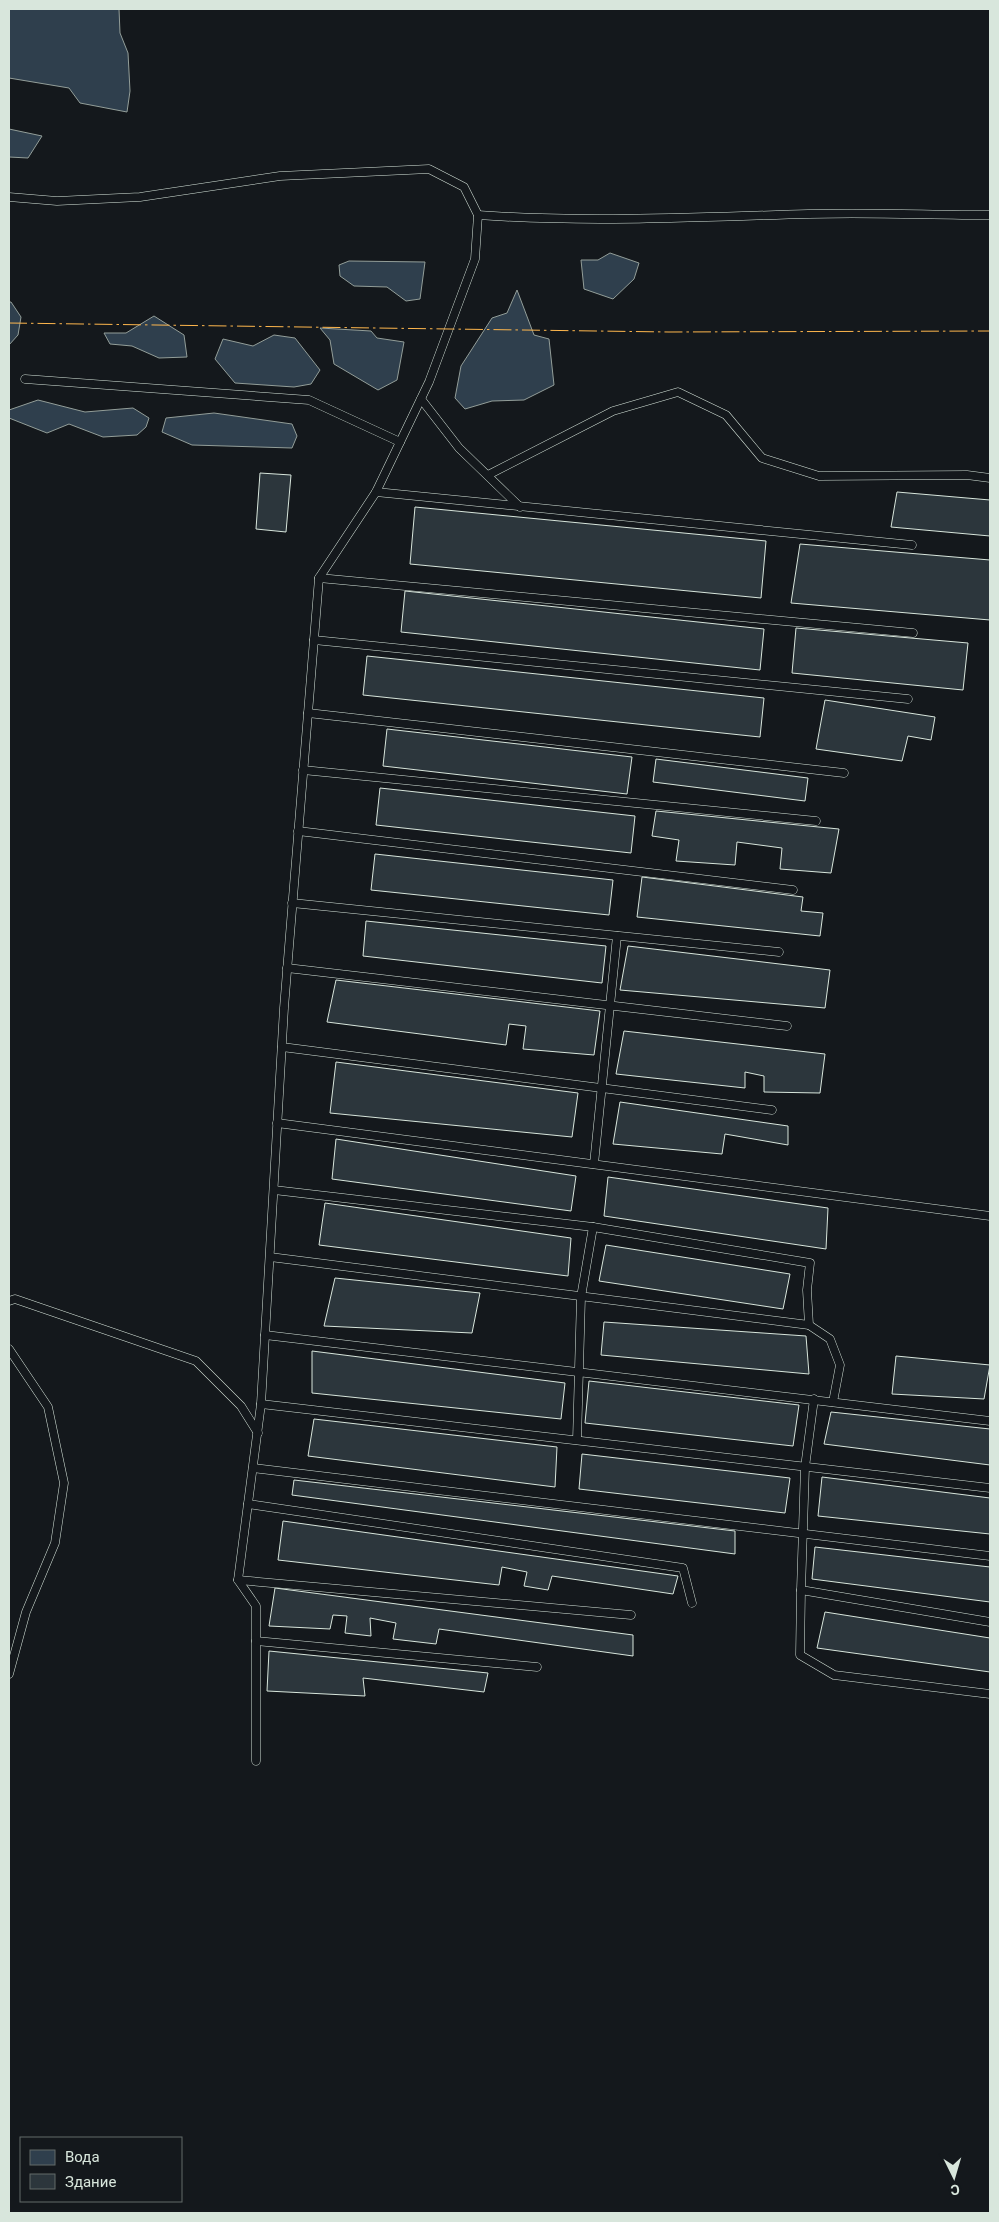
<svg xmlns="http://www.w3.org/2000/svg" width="999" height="2222" viewBox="0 0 999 2222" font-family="Roboto,sans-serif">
<rect width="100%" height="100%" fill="#14181c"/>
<!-- water -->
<g fill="#2f3f4d" stroke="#939e99">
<polygon points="9,9 119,9 120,33 128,53 130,91 127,112 80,103 69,88 9,78"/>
<polygon points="9,129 42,136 28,158 9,157"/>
<polygon points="610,253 639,263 634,279 613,299 584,289 581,260 598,260"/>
<polygon points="349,261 425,262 420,299 406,301 387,287 354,286 340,276 339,265"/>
<polygon points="517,290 534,335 549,339 554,385 524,400 492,401 465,409 455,398 461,366 492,318 507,313"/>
<polygon points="9,302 11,302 21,317 18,335 9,345"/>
<polygon points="154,316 184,335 187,357 159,358 132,346 110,344 104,333 126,333"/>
<polygon points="320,328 371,331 377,338 404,342 397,380 378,390 334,364 330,340"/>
<polygon points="274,335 295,338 320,370 311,384 294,387 235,383 215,359 223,339 253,346"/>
<polygon points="38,400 85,412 133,408 149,418 146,427 137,435 103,437 69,424 47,433 9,418 9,410"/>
<polygon points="214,413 292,424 297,436 292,448 192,445 162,432 166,418"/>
</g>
<!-- building -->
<g fill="#2c363c" stroke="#d8e6dc">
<polygon points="260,473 291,475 286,532 256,529"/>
<polygon points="897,492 990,500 990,536 891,527"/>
<polygon points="415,507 766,541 761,598 410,564"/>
<polygon points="800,544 990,560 990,620 791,603"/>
<polygon points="405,591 764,629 760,670 401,632"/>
<polygon points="796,628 968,643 963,690 792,673"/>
<polygon points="367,656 764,698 760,737 363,695"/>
<polygon points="825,700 935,717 931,740 908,736 902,761 816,749"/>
<polygon points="387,729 632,757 627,794 383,766"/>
<polygon points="656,759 808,778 805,801 653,782"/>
<polygon points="380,788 635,816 631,853 376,825"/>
<polygon points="656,811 839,829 831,873 780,869 782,848 737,842 735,865 676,861 679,840 652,836"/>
<polygon points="375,854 613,880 609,915 371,890"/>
<polygon points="642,877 803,897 801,911 823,913 820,936 637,917"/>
<polygon points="366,921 606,946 602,983 363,956"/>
<polygon points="628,946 830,970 825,1008 620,990"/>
<polygon points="336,980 600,1011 594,1055 523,1049 526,1026 509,1024 506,1045 327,1022"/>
<polygon points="624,1031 825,1054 820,1093 764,1092 764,1076 745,1072 745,1088 616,1074"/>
<polygon points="336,1062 578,1093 572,1137 330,1113"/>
<polygon points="620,1102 788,1126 788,1145 725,1134 722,1154 613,1144"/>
<polygon points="336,1139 576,1176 571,1211 332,1179"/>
<polygon points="608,1177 828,1208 826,1249 604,1216"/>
<polygon points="325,1203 571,1238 568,1276 319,1245"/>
<polygon points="606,1245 790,1274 783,1309 599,1281"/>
<polygon points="335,1278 480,1293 472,1333 324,1326"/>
<polygon points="604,1322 806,1336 809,1374 601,1355"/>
<polygon points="312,1351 565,1383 561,1419 312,1393"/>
<polygon points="896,1356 990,1365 984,1399 892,1394"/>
<polygon points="589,1381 799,1405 793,1446 585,1423"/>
<polygon points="831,1412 990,1429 990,1465 824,1444"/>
<polygon points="314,1419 557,1447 555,1487 308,1456"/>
<polygon points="582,1454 790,1478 785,1513 579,1489"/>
<polygon points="822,1477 990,1498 990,1534 818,1516"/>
<polygon points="294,1480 735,1531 735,1554 292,1495"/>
<polygon points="283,1521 678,1576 673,1594 552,1576 548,1590 524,1586 527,1572 502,1567 499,1585 278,1560"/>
<polygon points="815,1547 990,1567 990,1602 812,1579"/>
<polygon points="275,1588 633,1635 633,1656 439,1629 436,1644 393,1639 396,1623 370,1618 371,1636 345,1633 347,1616 333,1615 330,1629 269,1626"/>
<polygon points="825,1612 990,1638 990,1672 817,1648"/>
<polygon points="269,1651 488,1673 484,1692 363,1678 365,1696 267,1691"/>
</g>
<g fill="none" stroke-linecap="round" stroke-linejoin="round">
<!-- service casing -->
<g stroke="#d8e6dc" stroke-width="9">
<g id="service">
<polyline points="9,197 57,201 140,197 280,176 429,169 464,187 478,215 475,259 429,382 376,492 319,578 284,1008 261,1404 238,1580 256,1606 256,1761"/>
<path d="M478,215c110,8 220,2 330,-1 60,-2 122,1 182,1"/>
<polyline points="25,379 309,400 400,442"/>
<polyline points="421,399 459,448 520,507"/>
<polyline points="488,475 613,411 678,392 726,415 762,458 819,476 967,475 990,478"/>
<polyline points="376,492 912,545"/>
<polyline points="319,578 913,633"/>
<polyline points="314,640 908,699"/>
<polyline points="308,713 844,773"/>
<polyline points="303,770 816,821"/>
<polyline points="298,831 793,890"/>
<polyline points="292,903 779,952"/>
<polyline points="287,968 787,1026"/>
<polyline points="282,1047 772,1110"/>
<polyline points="277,1123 990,1216"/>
<polyline points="594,1164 617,936"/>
<polyline points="274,1190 593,1227 810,1263 807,1290 809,1325 830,1339 840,1365 833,1402"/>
<polyline points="270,1257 809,1325"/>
<polyline points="9,1301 15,1299 196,1361 241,1406 258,1433"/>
<polyline points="265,1335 990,1421"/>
<polyline points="9,1349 48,1407 64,1483 55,1543 26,1612 9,1674"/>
<polyline points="814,1399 805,1467 801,1590 990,1622"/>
<polyline points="261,1404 990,1488"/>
<polyline points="577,1440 581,1297 593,1227"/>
<polyline points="253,1468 990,1556"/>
<polyline points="248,1504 683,1568 692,1603"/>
<polyline points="238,1580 631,1615"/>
<polyline points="801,1590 800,1655 834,1675 990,1694"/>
<polyline points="256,1641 537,1667"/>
</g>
</g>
<!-- service -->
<use href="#service" stroke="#14181c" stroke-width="8"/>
<!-- power -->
<polyline stroke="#ffb74d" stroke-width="1" stroke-dasharray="18 4 2.5 4" stroke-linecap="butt" points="9,323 669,332 990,331"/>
</g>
<!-- border -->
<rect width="999" height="2222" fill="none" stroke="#d8e6dc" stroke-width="20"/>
<!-- legend -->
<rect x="20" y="2137" width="162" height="65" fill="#14181c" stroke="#626a69"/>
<rect x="30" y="2150" width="25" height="15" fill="#2f3f4d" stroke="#626a69"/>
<text x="65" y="2162" font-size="15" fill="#d8e6dc">Вода</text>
<rect x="30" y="2174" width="25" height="15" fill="#2c363c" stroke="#626a69"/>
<text x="65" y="2187" font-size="15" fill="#d8e6dc">Здание</text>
<!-- north arrow -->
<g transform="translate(954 2177) rotate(175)" stroke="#14181c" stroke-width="4" paint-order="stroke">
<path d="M0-4L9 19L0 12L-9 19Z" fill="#d8e6dc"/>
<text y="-8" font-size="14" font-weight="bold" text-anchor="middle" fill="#d8e6dc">С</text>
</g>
</svg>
